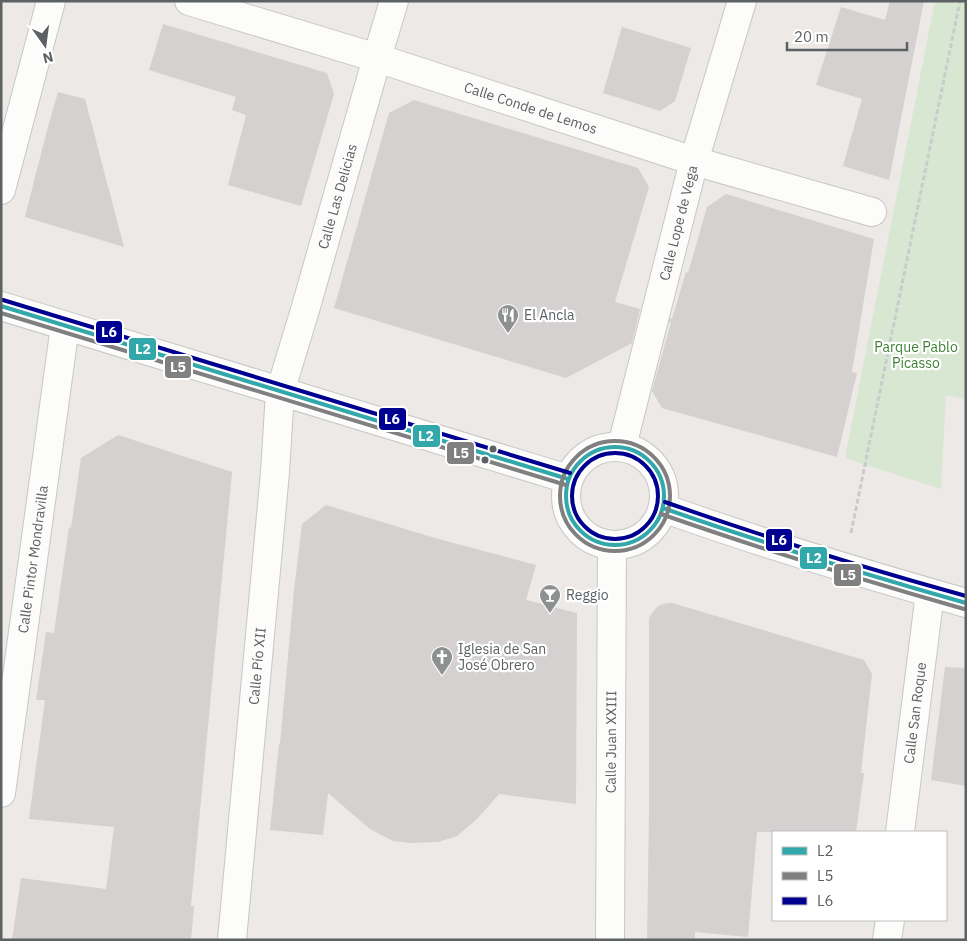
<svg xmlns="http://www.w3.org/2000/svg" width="967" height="941" viewBox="0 0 967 941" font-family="'IBM Plex Sans',sans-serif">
<rect width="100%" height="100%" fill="#ece9e6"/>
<!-- green -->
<polygon fill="#d8e7d2" points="935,1 966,1 966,399 946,395 941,489 845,458"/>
<!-- building -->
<g fill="#d4d1d0">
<polygon points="890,1 924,1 889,180 843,166 862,99 816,85 841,7 885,20"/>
<polygon points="163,24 327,73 334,94 301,206 228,185 246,115 232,110 236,97 149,70"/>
<polygon points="622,27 691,48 675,101 660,111 603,93"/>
<polygon points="58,92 85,99 124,247 25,217 46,134"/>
<polygon points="414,100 638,168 649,187 615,302 640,309 632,343 566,378 334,308 389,113"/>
<polygon points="726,194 874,239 852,372 857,373 837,457 662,408 652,391 671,322 669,323 670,318 672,319 686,272 688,273 707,207"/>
<polygon points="118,435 232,472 191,906 194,906 191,940 12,940 21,878 106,889 114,827 29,819 45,700 36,700 46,632 54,633 69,527 71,528 81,458"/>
<polygon points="326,505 435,538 536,565 526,600 577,613 576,804 499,794 477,819 457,836 438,842 411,843 393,841 370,829 328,793 323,835 270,830 279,744 280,744 294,590 302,524"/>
<polygon points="667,603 672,603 864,660 872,674 861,773 864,773 856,832 757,832 748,937 695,932 695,940 647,940 649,814 649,618 652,613 658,606"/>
<polygon points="945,667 966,668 966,786 931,780"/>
</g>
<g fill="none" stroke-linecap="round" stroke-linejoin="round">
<!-- street casing -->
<g stroke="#c7c7c7" stroke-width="30">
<g id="street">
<path id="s1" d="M189,1l188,57 317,103 178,51"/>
<polyline points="1,190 51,1"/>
<path id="s2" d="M622,446l72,-285 48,-160"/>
<path id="s3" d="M1,793l64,-467"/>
<path id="s4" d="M900,832l30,-239"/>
<path id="s5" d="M232,940l43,-468 5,-80 25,-82 72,-252 17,-57"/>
<path id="s6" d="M610,940l2,-395"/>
<polyline points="887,940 890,920"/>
</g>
</g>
<!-- secondary casing -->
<g stroke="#c7c7c7" stroke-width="30">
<g id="secondary">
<polyline points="1,306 568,479"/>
<circle cx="615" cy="496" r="49"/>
<path d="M663,508c100,36 201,66 303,95"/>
</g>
</g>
<!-- path -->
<polyline stroke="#c7cdc9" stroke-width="3" stroke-dasharray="5 2.5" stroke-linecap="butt" points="851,533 960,1"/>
<!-- street -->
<use href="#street" stroke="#fcfcfb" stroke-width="28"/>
<!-- secondary -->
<use href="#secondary" stroke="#fcfcfb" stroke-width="28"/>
<!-- bus-1 casing -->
<g stroke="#fff" stroke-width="8">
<g id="bus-1">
<polyline points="1,306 568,479"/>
<circle cx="615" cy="496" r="49"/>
<path d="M663,508c100,35 201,66 303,95"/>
</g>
</g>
<!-- bus-2 casing -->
<g stroke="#fff" stroke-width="8">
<g id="bus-2">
<polyline points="1,313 566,485"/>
<circle cx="615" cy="496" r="55"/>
<path d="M661,514c100,35 201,66 303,95"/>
</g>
</g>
<!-- bus-3 casing -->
<g stroke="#fff" stroke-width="8">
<g id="bus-3">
<polyline points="3,300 570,473"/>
<circle cx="615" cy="496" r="43"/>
<path d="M665,502c99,35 200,66 301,94"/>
</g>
</g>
<!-- bus-1 -->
<use href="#bus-1" stroke="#33a8aa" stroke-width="4"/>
<!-- bus-2 -->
<use href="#bus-2" stroke="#808080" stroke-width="4"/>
<!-- bus-3 -->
<use href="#bus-3" stroke="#000090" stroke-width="4"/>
</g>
<!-- icons -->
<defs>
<g id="restaurant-pin" transform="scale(1.125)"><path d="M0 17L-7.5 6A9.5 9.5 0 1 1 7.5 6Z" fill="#8e9192" stroke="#fff"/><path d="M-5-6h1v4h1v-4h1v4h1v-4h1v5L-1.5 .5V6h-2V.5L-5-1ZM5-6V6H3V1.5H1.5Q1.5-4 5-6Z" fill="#fff"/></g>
<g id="bar-pin" transform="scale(1.125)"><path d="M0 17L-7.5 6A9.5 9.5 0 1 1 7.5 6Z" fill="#8e9192" stroke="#fff"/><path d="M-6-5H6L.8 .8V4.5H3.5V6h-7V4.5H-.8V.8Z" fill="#fff"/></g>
<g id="church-pin" transform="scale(1.125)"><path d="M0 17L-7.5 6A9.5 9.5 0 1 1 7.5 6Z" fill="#8e9192" stroke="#fff"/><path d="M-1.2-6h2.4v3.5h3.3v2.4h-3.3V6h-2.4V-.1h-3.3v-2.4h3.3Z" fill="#fff"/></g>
</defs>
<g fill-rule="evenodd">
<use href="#restaurant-pin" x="508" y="315"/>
<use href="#bar-pin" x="550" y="595"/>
<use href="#church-pin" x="442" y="657"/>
</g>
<!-- markers -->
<g fill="#5c6164" stroke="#fff" stroke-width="2">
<circle cx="493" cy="449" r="4.5"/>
<circle cx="485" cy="460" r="4.5"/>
</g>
<g text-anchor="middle" stroke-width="4.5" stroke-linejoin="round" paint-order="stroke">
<!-- street labels -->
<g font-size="14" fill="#5c6164" stroke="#fff">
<text dy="5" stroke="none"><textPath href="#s1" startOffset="358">Calle Conde de Lemos</textPath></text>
<text dy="5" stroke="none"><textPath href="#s5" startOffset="754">Calle Las Delicias</textPath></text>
<text dy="5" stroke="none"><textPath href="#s2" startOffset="230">Calle Lope de Vega</textPath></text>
<text dy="5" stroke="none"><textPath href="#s3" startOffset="236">Calle Pintor Mondravilla</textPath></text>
<text dy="5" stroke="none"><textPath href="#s5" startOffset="275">Calle Pío XII</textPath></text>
<text dy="5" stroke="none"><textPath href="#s4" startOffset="120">Calle San Roque</textPath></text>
<text dy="5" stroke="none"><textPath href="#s6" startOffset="198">Calle Juan XXIII</textPath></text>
</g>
<!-- poi labels -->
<g font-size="14" fill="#5c6164" stroke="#fff" text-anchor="start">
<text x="524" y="320">El Ancla</text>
<text x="566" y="600">Reggio</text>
<text x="458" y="654">Iglesia de San<tspan x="458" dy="16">José Obrero</tspan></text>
</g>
<!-- park labels -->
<g font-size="14" fill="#408037" stroke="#fff">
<text x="916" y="352">Parque Pablo<tspan x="916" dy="16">Picasso</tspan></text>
</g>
</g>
<g stroke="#fff" stroke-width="2">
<rect x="95" y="320" width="28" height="24" rx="5" fill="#000090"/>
<rect x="128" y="337" width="29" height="24" rx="5" fill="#33a8aa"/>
<rect x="164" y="355" width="28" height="24" rx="5" fill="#808080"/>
<rect x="378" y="407" width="29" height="24" rx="5" fill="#000090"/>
<rect x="412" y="424" width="29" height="24" rx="5" fill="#33a8aa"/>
<rect x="446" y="441" width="29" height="24" rx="5" fill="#808080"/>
<rect x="765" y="528" width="28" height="24" rx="5" fill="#000090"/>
<rect x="799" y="546" width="29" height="24" rx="5" fill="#33a8aa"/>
<rect x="833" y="563" width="29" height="24" rx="5" fill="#808080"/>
</g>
<g font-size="14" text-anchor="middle" font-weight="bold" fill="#fff">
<text x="109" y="337">L6</text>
<text x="143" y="354">L2</text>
<text x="178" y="372">L5</text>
<text x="392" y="424">L6</text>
<text x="426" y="441">L2</text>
<text x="461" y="458">L5</text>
<text x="779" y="545">L6</text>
<text x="814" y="563">L2</text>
<text x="848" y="580">L5</text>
</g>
<!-- border -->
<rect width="967" height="941" fill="none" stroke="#5c6164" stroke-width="5"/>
<!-- legend -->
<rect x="772" y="831" width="175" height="90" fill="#ffffff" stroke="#bec0c1"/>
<rect x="782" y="847" width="25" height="8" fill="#33a8aa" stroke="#bec0c1"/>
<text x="817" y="856" font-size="15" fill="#5c6164">L2</text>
<rect x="782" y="872" width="25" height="8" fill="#808080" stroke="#bec0c1"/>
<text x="817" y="881" font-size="15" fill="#5c6164">L5</text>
<rect x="782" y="897" width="25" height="8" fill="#000090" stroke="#bec0c1"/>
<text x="817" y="906" font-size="15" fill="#5c6164">L6</text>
<!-- north arrow -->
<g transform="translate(45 45) rotate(166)" stroke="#ffffff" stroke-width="4" paint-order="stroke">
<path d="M0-4L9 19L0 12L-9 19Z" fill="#5c6164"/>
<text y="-8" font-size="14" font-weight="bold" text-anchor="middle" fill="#5c6164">N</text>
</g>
<!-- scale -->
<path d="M787 42v8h120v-8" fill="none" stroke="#5c6164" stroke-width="2.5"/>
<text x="794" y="42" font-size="15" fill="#5c6164" stroke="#ffffff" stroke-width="4" paint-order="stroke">20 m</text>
</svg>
